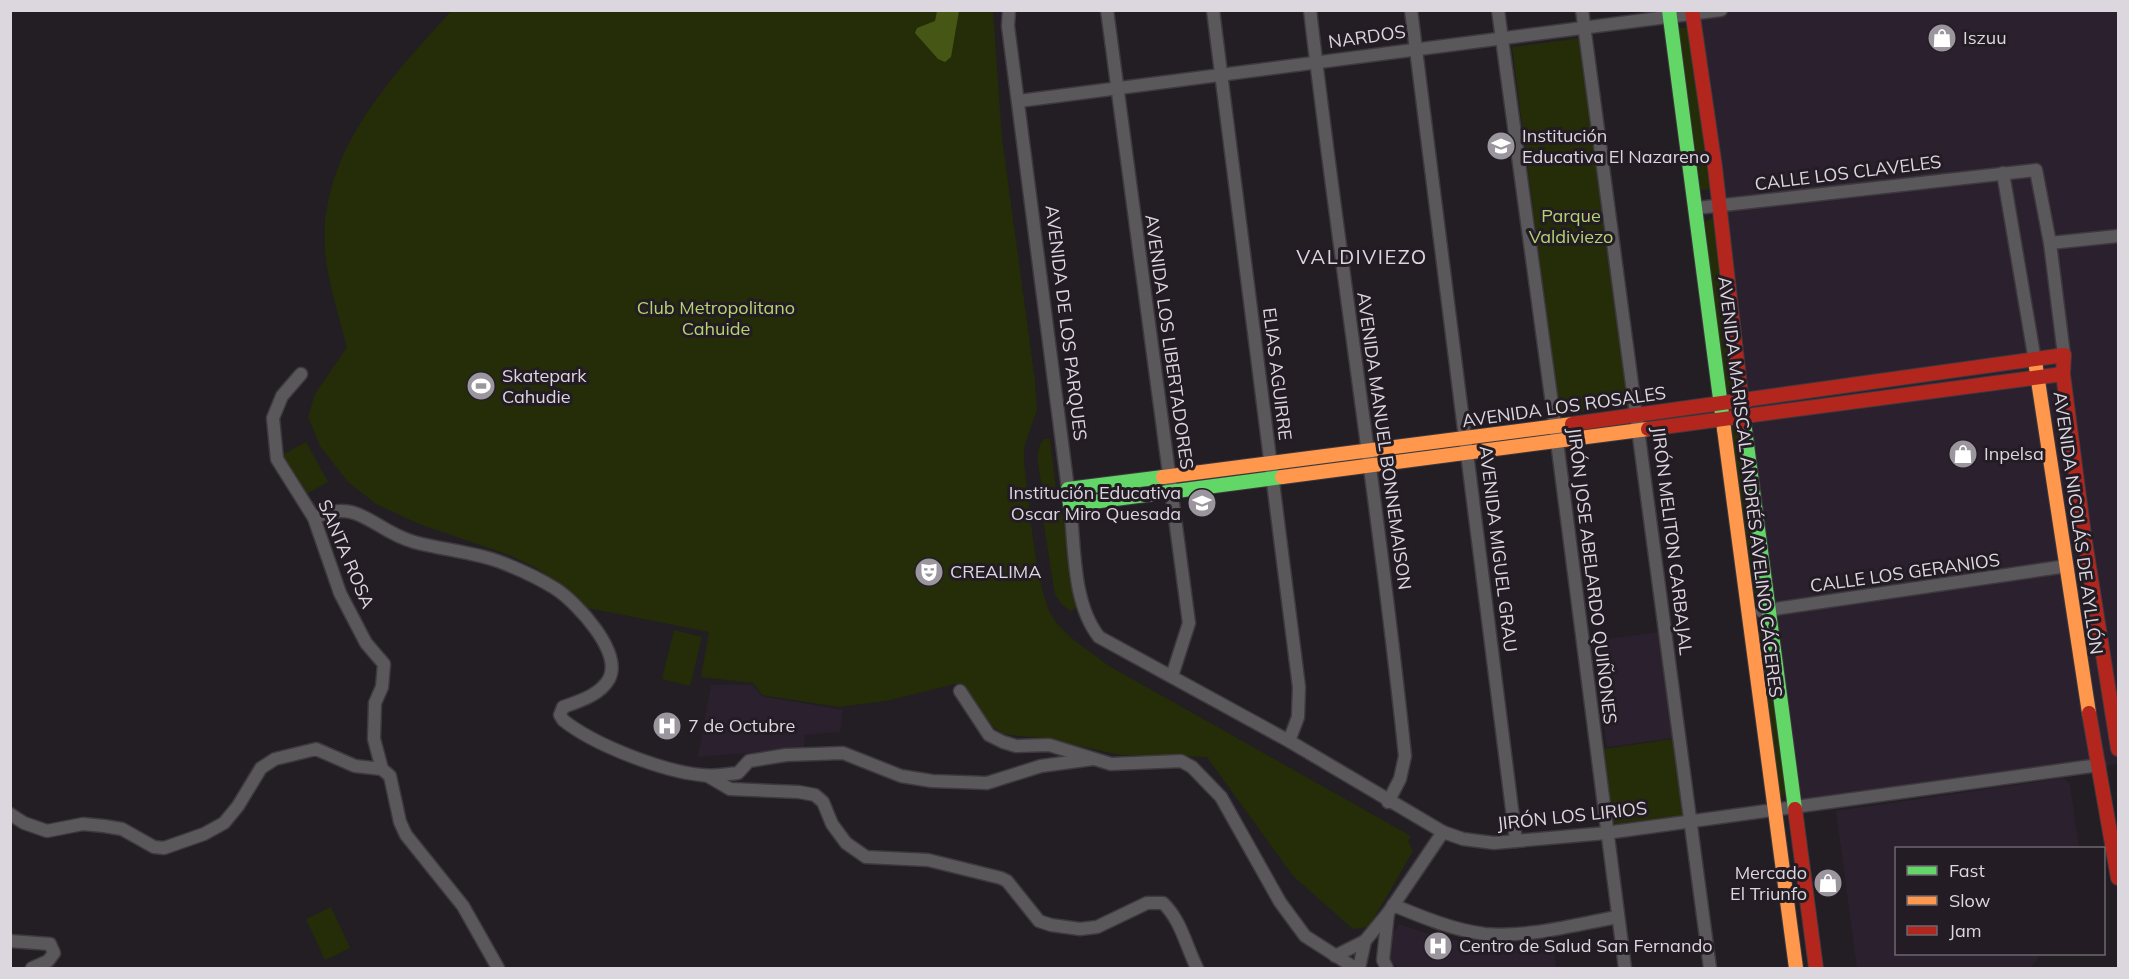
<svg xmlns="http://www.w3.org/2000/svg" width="2129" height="979" viewBox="0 0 2129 979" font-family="Mulish,sans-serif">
<rect width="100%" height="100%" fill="#221e23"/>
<!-- built -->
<g fill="#2b212e">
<polygon points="1696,11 2118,11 2118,764 1801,810"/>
<polygon points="1659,632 1673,738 1607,747 1592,641"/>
<polygon points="711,685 753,685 761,696 843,710 840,732 805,735 804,748 698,757"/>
<polygon points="2063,778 2070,784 2079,848 1896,848 1896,954 2041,954 2031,968 1857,968 1836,811"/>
<polygon points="1399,924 1435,936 1479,945 1507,946 1553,940 1556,968 1398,968 1389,959 1388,942"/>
</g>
<!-- green -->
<g fill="#242d07">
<path d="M451,11h542l9,127 33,243 2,29 -13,37v15c5,37 11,132 31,159 14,18 36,31 54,45l302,170 -3,5 5,10 -44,76 -16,2 -60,-53 -86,-119 -87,-2 -71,-16 -46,-5 -11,-8 -33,-43 -73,18 -48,6 -76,-12 -9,-12 -52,-6 8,-45 -121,-24 -50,-39 -29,-14 -90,-31 -43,-20 -28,-22 -28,-36 -12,-29 7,-23 32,-47c-7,-26 -15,-53 -20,-80 -17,-105 60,-185 124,-256z"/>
<polygon points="1679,28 1690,28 1712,189 1701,190"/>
<polygon points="1582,38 1629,406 1560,415 1512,47"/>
<polygon points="1713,218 1734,394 1725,392 1705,222"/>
<polygon points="1729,424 1738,424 1761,595 1751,597"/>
<path d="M1044,439h6l6,52 -13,1c-2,-15 -11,-41 1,-53z"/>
<polygon points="306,442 328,482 303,496 280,456"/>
<polygon points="1062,510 1077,607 1071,611 1062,605 1055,594 1042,513"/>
<polygon points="1764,619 1787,792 1783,798 1779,792 1757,622"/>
<polygon points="674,630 702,637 690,686 662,679"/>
<polygon points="1673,739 1684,815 1616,824 1612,821 1604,749"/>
<polygon points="331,907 350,948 325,960 306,919"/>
</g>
<!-- water -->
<polygon fill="#465715" points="937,11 959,11 951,57 945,62 938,59 915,33 917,28 935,21"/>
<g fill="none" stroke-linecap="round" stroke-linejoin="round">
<!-- street casing -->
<g stroke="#3d393e" stroke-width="15">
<g id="street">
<polyline points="1009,10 1008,26 1068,489"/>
<polyline points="1107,10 1189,623 1172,676"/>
<polyline points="1213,10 1299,687 1298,717 1289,741"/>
<path d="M1310,10c29,249 69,497 95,746l-5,23 -12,23"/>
<polyline points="1411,10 1516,841"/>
<polyline points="1498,10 1555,426 1625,968"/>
<polyline points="1582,10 1710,968"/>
<polyline points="1019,101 1721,10"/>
<polyline points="2003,173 2035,361"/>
<polyline points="1697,208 2036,170 2050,243 2064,355"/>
<polyline points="2050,243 2118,236"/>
<polyline points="301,374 282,396 273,418 277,459 314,518 340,593 366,643 384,664 382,687 375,703 374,739 382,769 390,776 400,822 406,835 463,906 498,968"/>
<path d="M1070,505c5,41 2,98 29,132l190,104 154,91 20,7 31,4 112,-10 493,-68"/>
<path d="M314,518c45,-22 59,13 100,24 29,8 61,10 89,21 18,7 37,16 53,26 21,14 67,63 53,90 -9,16 -29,22 -46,28l-3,8 3,5c31,25 99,51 138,55 12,2 25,-1 37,-2l11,-12 37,-6 57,-2 58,23 31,5 55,2 54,-17 52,-7"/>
<polyline points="1761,611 2067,566"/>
<polyline points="960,691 989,735 1003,742 1016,746 1049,745 1111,764 1181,761 1192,767 1221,797 1280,902 1305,936 1355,968"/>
<path d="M708,776l22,13 69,3 16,3 8,7 9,22 14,19 20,14 62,3 73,18 6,3 32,40 12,4 29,4 17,-2 50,-24h16c18,17 23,43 34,65"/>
<polyline points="10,814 24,823 47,831 83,824 104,826 122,829 154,847 164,848 204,834 224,823 238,806 261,768 275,759 316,749 355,766 382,769"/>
<path d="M1393,905c29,12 60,25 92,29 43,4 91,-10 133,-17"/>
<polyline points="10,941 50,944 54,953 48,961 32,968"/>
<polyline points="1335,956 1365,941"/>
<polyline points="1359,968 1365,941 1388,913 1443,832"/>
<polyline points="1387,968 1383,960 1388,913"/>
</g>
</g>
<!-- fast casing -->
<g stroke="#3d393e" stroke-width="16">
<g id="fast">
<polyline points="1669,10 1724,429"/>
<polyline points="1744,422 1795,809"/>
<polyline points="1163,477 1068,489 1070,505 1282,477"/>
</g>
</g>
<!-- slow casing -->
<g stroke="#3d393e" stroke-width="16">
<g id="slow">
<polyline points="2035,361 2089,713"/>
<polyline points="1724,429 1796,968"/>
<polyline points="1163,477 1572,424"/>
<polyline points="1282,477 1648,429"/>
</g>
</g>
<!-- jam casing -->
<g stroke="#3d393e" stroke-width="16">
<g id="jam">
<polyline points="1692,10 1715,167 1744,422"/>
<polyline points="2064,355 2063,374 2084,535 2118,749"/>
<polyline points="1572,424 2064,355"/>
<polyline points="1648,429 2063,374"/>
<polyline points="2089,713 2118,878"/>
<polyline points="1795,809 1816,968"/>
</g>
</g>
<!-- street -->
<use href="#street" stroke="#5b585c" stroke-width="12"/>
<!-- fast -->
<use href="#fast" stroke="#63d668" stroke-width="14"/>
<!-- slow -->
<use href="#slow" stroke="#ff974d" stroke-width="14"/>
<!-- jam -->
<use href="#jam" stroke="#b3261e" stroke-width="14"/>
</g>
<!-- icons -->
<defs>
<g id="shop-disc" transform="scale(1.5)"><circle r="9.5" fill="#9b969d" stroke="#231c25"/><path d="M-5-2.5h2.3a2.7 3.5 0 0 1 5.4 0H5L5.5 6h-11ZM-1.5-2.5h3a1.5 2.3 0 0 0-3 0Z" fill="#fff"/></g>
<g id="school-disc" transform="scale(1.5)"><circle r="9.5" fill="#9b969d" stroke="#231c25"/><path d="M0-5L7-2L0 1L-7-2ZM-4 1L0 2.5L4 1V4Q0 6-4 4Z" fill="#fff"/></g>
<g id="stadium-disc" transform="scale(1.5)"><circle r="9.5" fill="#9b969d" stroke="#231c25"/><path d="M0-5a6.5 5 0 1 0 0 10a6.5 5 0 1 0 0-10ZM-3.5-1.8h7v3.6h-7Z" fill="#fff"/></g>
<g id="theatre-disc" transform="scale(1.5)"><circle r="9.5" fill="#9b969d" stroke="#231c25"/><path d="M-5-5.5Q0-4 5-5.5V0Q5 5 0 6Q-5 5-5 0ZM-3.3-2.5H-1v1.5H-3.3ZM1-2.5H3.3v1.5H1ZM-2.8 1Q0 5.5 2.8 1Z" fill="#fff"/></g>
<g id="hospital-disc" transform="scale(1.5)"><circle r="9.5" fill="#9b969d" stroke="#231c25"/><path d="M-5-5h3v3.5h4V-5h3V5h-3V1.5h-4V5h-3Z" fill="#fff"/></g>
</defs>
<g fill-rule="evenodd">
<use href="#shop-disc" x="1942" y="38"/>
<use href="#school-disc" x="1501" y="146"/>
<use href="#stadium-disc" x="481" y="386"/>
<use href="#shop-disc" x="1963" y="454"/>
<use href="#school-disc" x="1202" y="503"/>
<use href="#theatre-disc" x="929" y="572"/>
<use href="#hospital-disc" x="667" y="726"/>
<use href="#shop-disc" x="1828" y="883"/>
<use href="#hospital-disc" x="1438" y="946"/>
</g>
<g text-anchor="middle" stroke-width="6" stroke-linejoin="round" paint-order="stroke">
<!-- street labels -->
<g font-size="18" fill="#dcd7de" stroke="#231c25">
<text transform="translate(1367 37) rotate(-8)" y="6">NARDOS</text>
<text transform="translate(1848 173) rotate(-7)" y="6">CALLE LOS CLAVELES</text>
<text transform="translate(1066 323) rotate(83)" y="6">AVENIDA DE LOS PARQUES</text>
<text transform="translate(1169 342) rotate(82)" y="6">AVENIDA LOS LIBERTADORES</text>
<text transform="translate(1277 374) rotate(83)" y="6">ELIAS AGUIRRE</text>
<text transform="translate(1564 407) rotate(-8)" y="6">AVENIDA LOS ROSALES</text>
<text transform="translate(1384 441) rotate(82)" y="6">AVENIDA MANUEL BONNEMAISON</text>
<text transform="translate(1750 487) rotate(83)" y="6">AVENIDA MARISCAL ANDRÉS AVELINO CÁCERES</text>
<text transform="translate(2078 523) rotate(82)" y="6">AVENIDA NICOLÁS DE AYLLÓN</text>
<text transform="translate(1672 541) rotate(83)" y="6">JIRÓN MELITON CARBAJAL</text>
<text transform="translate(1498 549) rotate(83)" y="6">AVENIDA MIGUEL GRAU</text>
<text transform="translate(346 554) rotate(67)" y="6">SANTA ROSA</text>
<text transform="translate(1905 573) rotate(-8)" y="6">CALLE LOS GERANIOS</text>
<text transform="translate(1592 576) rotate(83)" y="6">JIRÓN JOSE ABELARDO QUIÑONES</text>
<text transform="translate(1572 816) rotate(-6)" y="6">JIRÓN LOS LIRIOS</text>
</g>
<!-- poi labels -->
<g font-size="18" fill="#dcd7de" stroke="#231c25" text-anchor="start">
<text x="1963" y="44">Iszuu</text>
<text x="1522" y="142">Institución<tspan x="1522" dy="21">Educativa El Nazareno</tspan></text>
<text x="502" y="382">Skatepark<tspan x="502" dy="21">Cahudie</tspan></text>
<text x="1984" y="460">Inpelsa</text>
<text x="1181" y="499" text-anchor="end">Institución Educativa<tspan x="1181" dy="21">Oscar Miro Quesada</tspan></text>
<text x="950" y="578">CREALIMA</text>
<text x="688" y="732">7 de Octubre</text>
<text x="1807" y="879" text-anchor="end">Mercado<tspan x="1807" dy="21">El Triunfo</tspan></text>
<text x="1459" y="952">Centro de Salud San Fernando</text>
</g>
<!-- park labels -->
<g font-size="18" fill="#b6d372" stroke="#231c25">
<text x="1571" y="222">Parque<tspan x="1571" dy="21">Valdiviezo</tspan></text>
<text x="716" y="314">Club Metropolitano<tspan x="716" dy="21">Cahuide</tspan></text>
</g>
<!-- neighbourhood labels -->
<g font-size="20" letter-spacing="1.5" fill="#dcd7de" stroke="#231c25">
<text x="1362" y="264">VALDIVIEZO</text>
</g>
</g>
<!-- border -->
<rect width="2129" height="979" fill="none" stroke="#dcd7de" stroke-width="24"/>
<!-- legend -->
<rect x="1895" y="847" width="210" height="108" fill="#231c25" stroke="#6d676f" stroke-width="1.5"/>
<rect x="1907" y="866" width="30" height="9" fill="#63d668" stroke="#6d676f" stroke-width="1.5"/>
<text x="1949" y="877" font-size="18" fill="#dcd7de">Fast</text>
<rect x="1907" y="896" width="30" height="9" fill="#ff974d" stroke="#6d676f" stroke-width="1.5"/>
<text x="1949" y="907" font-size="18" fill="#dcd7de">Slow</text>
<rect x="1907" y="926" width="30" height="9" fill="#b3261e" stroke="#6d676f" stroke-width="1.5"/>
<text x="1949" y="937" font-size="18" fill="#dcd7de">Jam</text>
</svg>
